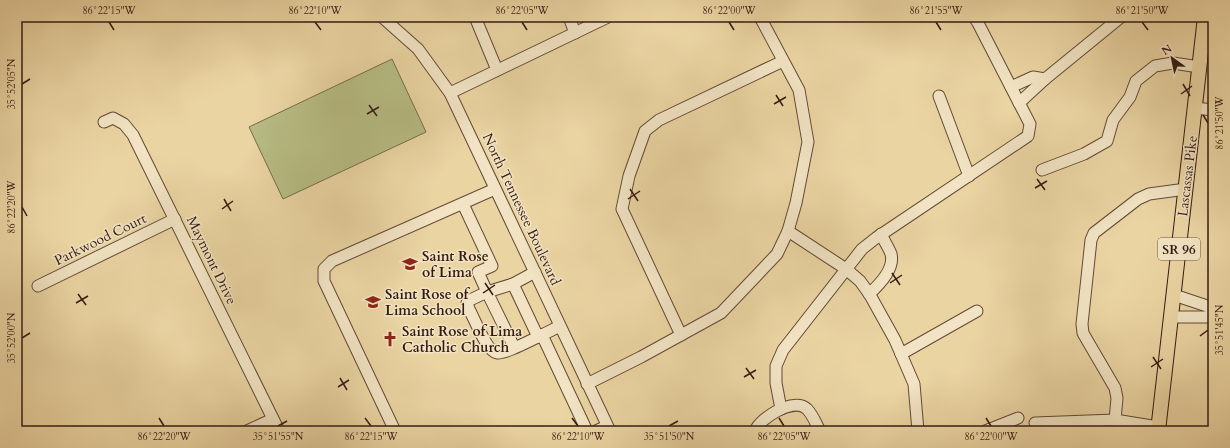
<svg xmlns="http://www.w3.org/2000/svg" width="1230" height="448" viewBox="0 0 1230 448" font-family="Cardo,serif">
<rect width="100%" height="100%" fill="#ead4a2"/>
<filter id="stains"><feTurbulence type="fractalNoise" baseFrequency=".005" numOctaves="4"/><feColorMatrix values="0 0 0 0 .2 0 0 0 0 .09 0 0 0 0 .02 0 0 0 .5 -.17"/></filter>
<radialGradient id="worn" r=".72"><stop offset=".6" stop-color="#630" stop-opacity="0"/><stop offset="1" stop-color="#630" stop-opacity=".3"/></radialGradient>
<!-- green -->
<polygon fill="#b7bc84" stroke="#766c4b" points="392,59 426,132 283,199 249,127"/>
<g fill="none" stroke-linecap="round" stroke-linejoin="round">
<!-- minor casing -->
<g stroke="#624936" stroke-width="13">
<g id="minor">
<polyline points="382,17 418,49 450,93 610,431"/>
<polyline points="475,17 497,70"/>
<polyline points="569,17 575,33"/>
<polyline points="1011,87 1033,77 1045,79"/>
<polyline points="450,93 608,17"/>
<polyline points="939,96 969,176"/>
<polyline points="1019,103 1045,79 1121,17"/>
<polyline points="1195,108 1213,110"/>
<polyline points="104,122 113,118 124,124 133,135 279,431"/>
<polyline points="1042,170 1084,154 1107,141 1113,120 1130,97 1136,81 1155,66 1173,63 1199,67"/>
<polyline points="463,204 492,266 478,272 487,292 513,284"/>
<polyline points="788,231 846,269 860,281 870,295 895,340 914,384 918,431"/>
<polyline points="535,272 513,284 538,337 560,326"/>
<polyline points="38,286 175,219"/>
<path d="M869,294c10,-9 26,-25 22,-40 -2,-6 -7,-13 -10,-20"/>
<polyline points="1174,295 1207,306 1213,311"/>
<polyline points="1171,317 1213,317"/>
<polyline points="542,335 587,431"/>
<polyline points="681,335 622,209 629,176 645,131 659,120 783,61"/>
<path d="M514,347l-27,-55 -19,9 -1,2 2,6c5,9 18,43 28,44 8,1 32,-12 41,-16"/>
<polyline points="901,354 977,311"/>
<polyline points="587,384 641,357 721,313 777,254 788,231 796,203 808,142 799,90 760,17"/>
<polyline points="781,409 776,383 776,366 783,350 862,249 876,238 1028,136 1030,124 978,23 974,17"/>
<polyline points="1115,420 1117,398 1115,388 1087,340 1083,333 1082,324 1091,240 1094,233 1138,199 1149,194 1186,189"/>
<polyline points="1035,423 1115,420 1158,427"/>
<polyline points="247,431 273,419"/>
<polyline points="395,431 324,281 324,269 332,261 495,189"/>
<polyline points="596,431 607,426"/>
<path d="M755,431c6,-14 39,-34 52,-22 6,6 9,15 13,22"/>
<polyline points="985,431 1018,418"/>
<polyline points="1120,431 1120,421"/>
</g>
</g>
<!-- major casing -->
<g stroke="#341b12" stroke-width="16">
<polyline id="major" points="1158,431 1205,17"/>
</g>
<!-- minor -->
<use href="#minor" stroke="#f1e3c3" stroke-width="11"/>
<!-- major -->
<use href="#major" stroke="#ead4a2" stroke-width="14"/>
</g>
<!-- ticks -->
<path fill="none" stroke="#341b12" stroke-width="1.5" d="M109,22l5,8M315,22l6,8M522,22l5,8M729,22l5,8M936,22l5,8M1142,22l6,8M22,84l8,-5M1183,84l7,12M1181,94l11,-8M776,95l7,11M774,104l12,-7M369,105l8,11M367,114l12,-7M1203,115l5,8M1037,179l8,11M1035,188l12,-7M630,189l8,12M224,199l7,12M628,199l12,-8M22,207l5,9M222,209l11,-8M892,273l8,12M485,283l8,12M890,283l12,-8M483,293l12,-8M78,294l8,11M76,303l12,-7M1200,336l8,-6M22,338l8,-5M1153,357l8,12M1151,367l12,-8M746,368l8,11M744,377l12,-7M340,378l7,12M338,387l11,-7M159,418l5,8M365,418l6,8M572,418l6,8M779,418l5,8M986,418l5,8M278,426l9,-5M669,426l9,-5"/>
<!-- icons -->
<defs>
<g id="school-bare" transform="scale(1.2)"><path d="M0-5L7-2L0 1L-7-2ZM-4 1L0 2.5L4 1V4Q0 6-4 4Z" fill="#8f2418" stroke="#f1e3c3" stroke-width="2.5" paint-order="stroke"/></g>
<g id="church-bare" transform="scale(1.2)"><path d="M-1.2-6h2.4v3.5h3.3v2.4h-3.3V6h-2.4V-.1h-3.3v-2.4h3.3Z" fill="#8f2418" stroke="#f1e3c3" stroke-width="2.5" paint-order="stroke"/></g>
</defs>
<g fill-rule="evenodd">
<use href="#school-bare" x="410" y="264"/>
<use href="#school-bare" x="373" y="302"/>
<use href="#church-bare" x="390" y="339"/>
</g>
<g text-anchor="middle" stroke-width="3" stroke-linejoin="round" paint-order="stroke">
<!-- shield labels -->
<rect fill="#f1e3c3" stroke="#6d5747" stroke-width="1" x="1158" y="238" width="42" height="22" rx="3"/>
<g font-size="13" font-weight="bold" fill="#341b12">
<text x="1179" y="254">SR 96</text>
</g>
<!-- street labels -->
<g font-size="14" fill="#341b12" stroke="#f1e3c3">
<text transform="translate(1187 176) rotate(-83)" y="5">Lascassas Pike</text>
<text transform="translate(522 209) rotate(65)" y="5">North Tennessee Boulevard</text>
<text transform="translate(100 239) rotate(-26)" y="5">Parkwood Court</text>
<text transform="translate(212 260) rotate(64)" y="5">Maymont Drive</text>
</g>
<!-- poi labels -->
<g font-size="14" font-weight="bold" fill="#341b12" stroke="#f1e3c3" text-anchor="start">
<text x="422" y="261">Saint Rose<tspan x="422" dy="16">of Lima</tspan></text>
<text x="385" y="299">Saint Rose of<tspan x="385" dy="16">Lima School</tspan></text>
<text x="402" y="336">Saint Rose of Lima<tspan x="402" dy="16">Catholic Church</tspan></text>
</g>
</g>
<!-- margin -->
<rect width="1230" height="448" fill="none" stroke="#ead4a2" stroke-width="44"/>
<!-- north arrow -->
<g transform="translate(1172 58) rotate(327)" stroke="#f1e3c3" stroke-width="3" paint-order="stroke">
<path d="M0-3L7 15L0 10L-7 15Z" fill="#341b12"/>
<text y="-6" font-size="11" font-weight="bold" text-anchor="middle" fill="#341b12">N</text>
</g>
<rect x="22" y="22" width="1186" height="404" fill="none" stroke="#341b12" stroke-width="1.5"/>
<g font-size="10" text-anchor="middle" fill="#341b12">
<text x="109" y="14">86°22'15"W</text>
<text x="315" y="14">86°22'10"W</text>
<text x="522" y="14">86°22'05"W</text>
<text x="729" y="14">86°22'00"W</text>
<text x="936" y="14">86°21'55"W</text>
<text x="1142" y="14">86°21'50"W</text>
<text transform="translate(11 84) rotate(-90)" y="4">35°52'05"N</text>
<text transform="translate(1219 123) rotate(-90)" y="4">86°21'50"W</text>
<text transform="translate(11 207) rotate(-90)" y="4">86°22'20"W</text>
<text transform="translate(1219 330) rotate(-90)" y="4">35°51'45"N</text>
<text transform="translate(11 338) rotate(-90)" y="4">35°52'00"N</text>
<text x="164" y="440">86°22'20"W</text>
<text x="278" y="440">35°51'55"N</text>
<text x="371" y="440">86°22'15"W</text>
<text x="578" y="440">86°22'10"W</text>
<text x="669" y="440">35°51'50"N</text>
<text x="784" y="440">86°22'05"W</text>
<text x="991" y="440">86°22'00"W</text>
</g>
<rect width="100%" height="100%" filter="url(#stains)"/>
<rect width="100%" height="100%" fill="url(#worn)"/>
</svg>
